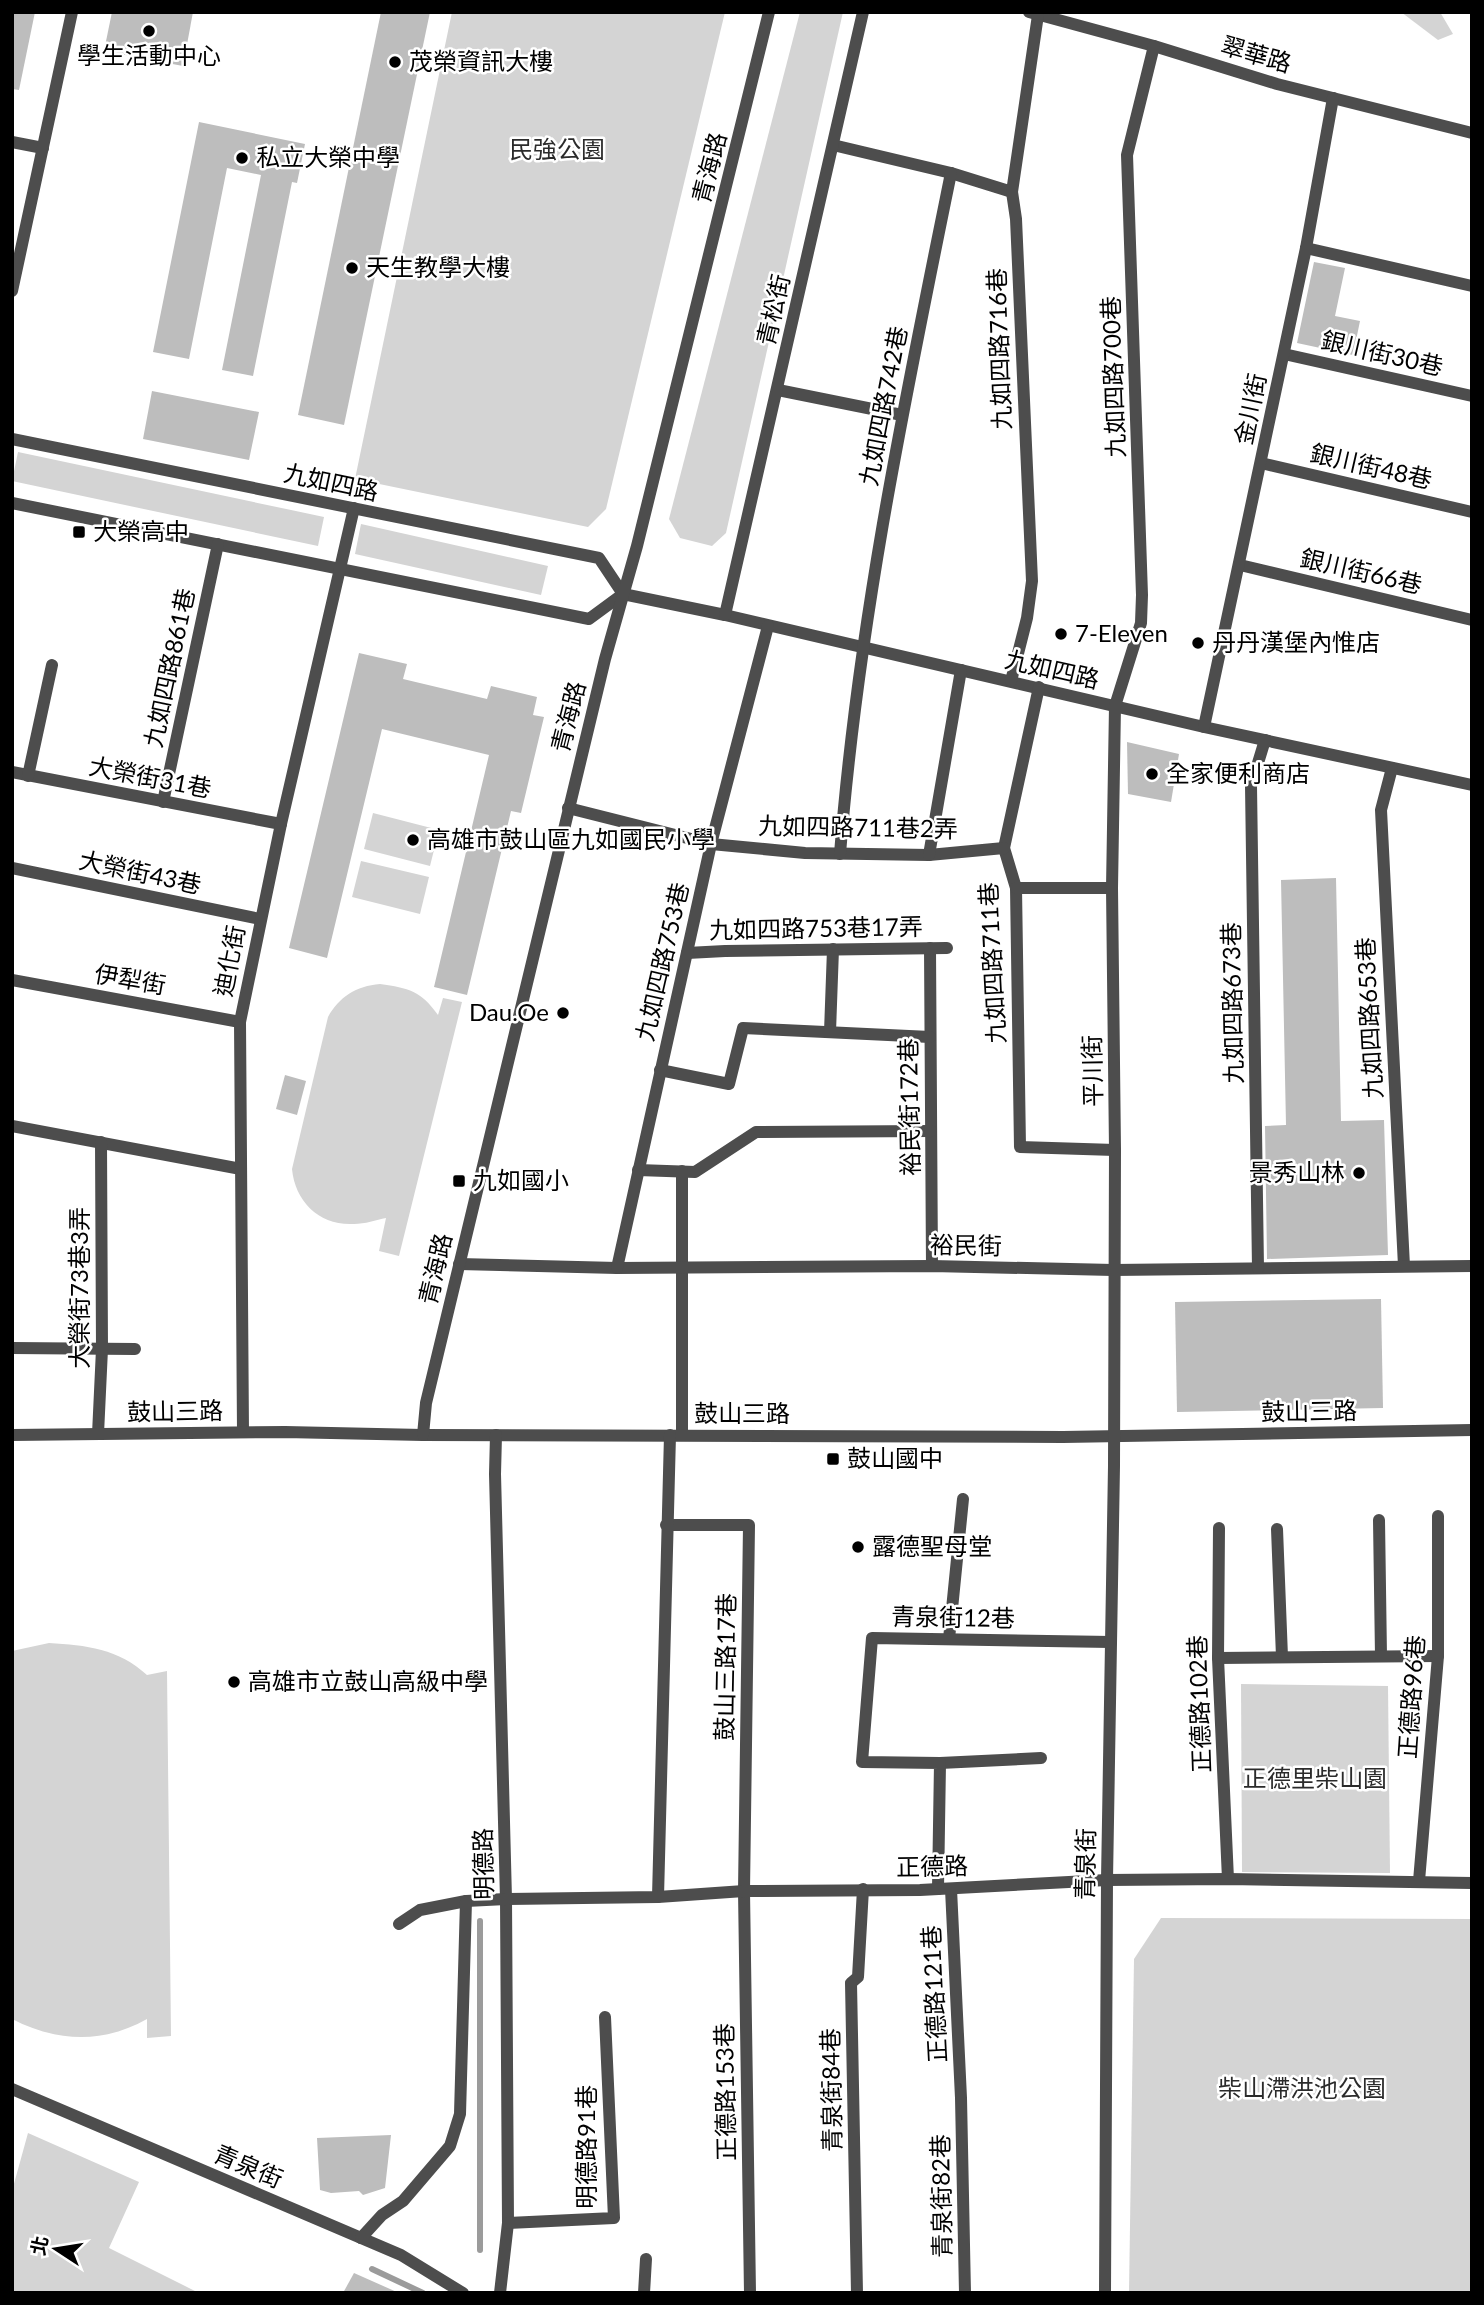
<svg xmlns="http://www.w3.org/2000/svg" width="1484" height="2305" viewBox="0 0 1484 2305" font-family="Lato,'Noto Sans TC',sans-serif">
<rect width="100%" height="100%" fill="#fff"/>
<!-- green -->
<g fill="#d4d4d4">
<polygon points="452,12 725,12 606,509 588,527 355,479"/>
<polygon points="800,12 843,12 726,533 712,546 680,538 669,519"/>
<polygon points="1401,12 1440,12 1453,34 1438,40"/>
<polygon points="18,452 324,517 318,546 12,481"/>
<polygon points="361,524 548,566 541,595 355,554"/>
<polygon points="373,813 439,830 430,866 364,849"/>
<polygon points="361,861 429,877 420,914 352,897"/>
<path d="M380,984c29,4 41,7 58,31l5,-17 19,4 -63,254 -20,-5 7,-33c-10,2 -21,6 -32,6 -34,2 -59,-22 -62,-55l36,-152c11,-20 28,-31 52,-33z"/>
<path d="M49,1643c37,2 70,6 98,32l20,-4 4,365 -24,2v-19c-44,25 -90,23 -135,0v-368z"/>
<polygon points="1241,1684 1388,1686 1390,1873 1242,1872"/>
<polygon points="1161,1918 1472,1919 1472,2293 1129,2293 1134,1959"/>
<polygon points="28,2133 139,2182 109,2248 199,2293 12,2293 12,2191"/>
</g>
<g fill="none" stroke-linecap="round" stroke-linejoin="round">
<!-- stream -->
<g stroke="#9b9b9b" stroke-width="6">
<polyline points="480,1921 480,2250"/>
<polyline points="372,2269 423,2293"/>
</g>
</g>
<!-- building -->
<g fill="#bdbdbd">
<polygon points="12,12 35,12 19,90 12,89"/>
<polygon points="112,12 193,12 183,66 104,51"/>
<polygon points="381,12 430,12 344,425 298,415"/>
<polygon points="199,122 305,144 297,183 292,182 253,376 222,370 261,175 227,168 189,359 153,352"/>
<polygon points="1314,262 1345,268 1335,316 1360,321 1353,355 1297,343"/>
<polygon points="152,391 259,412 249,460 143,439"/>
<polygon points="359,653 407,664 403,679 487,699 491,686 537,697 533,715 544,717 521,813 511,811 467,995 434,987 489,755 382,729 327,958 289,948"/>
<polygon points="1127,742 1179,754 1171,802 1128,794"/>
<polygon points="1336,878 1341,1121 1384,1120 1388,1255 1267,1259 1265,1126 1286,1125 1281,880"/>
<polygon points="285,1075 306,1081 297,1115 276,1109"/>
<polygon points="1381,1299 1383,1408 1177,1412 1175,1302"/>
<polygon points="391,2135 385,2188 363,2195 359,2191 331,2193 320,2190 317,2138"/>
<polygon points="354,2273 399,2293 343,2293"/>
</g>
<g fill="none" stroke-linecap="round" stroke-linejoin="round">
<!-- minor -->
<g stroke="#4d4d4d" stroke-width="12">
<polyline points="1029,12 1154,46 1277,84 1472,133"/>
<polyline points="12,142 43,148"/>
<polyline points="833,145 951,173 1012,192"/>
<polyline points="1306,248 1472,286"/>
<polyline points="12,291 72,12"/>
<polyline points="1284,354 1472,396"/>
<polyline points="778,390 902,415"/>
<polyline points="12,439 599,558 623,594 725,615 1204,727 1472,785"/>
<polyline points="1261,463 1472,512"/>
<polyline points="12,503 589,619 623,594"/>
<polyline points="1240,565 1472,620"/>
<polyline points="725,615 863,12"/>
<polyline points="1011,681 1027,618 1032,581 1016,219 1012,192 1038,15"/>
<polyline points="1039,687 1004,848 1016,888 1020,1147 1115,1150"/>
<polyline points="1204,727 1306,248 1333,98"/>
<polyline points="1392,768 1381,810 1404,1266"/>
<polyline points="12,772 281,824"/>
<polyline points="28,776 52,665"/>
<polyline points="163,802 218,544"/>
<polyline points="568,808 711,844 805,853 929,855 1004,848"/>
<path d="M840,854c18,-230 65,-455 111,-681"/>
<polyline points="929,855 961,670"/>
<polyline points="12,868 260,919"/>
<polyline points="1016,888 1112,888"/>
<polyline points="930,948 932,1266"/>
<polyline points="687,953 725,951 947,948"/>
<polyline points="12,980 240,1022"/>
<polyline points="830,1032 833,949"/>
<polyline points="660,1070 729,1084 743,1028 930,1037"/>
<polyline points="12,1126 241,1169"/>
<polyline points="638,1170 695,1172 756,1132 931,1131"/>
<polyline points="682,1171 682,1435"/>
<polyline points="459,1264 617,1268 932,1266 1113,1270 1472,1266"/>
<polyline points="617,1268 711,844 768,626"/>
<polyline points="1258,1268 1251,786 1265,740"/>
<polyline points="12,1348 135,1349"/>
<polyline points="243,1432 240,1022 281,824 354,508"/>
<polyline points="98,1434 102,1349 101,1142"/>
<polyline points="12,1435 285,1432 423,1435 1063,1437 1472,1430"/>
<polyline points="423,1435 426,1403 605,659 637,546 769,12"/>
<polyline points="496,1435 495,1474 506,1899 508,2223 500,2293"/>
<polyline points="1379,1520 1381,1656"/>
<polyline points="666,1525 749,1525 744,1891 750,2293"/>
<polyline points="1219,1528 1218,1658 1228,1879"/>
<polyline points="1277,1529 1282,1657"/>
<polyline points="949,1639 963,1499"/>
<polyline points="1218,1658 1438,1656"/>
<polyline points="940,1763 1041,1758"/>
<polyline points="1419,1881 1438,1656 1438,1516"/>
<polyline points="938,1889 940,1763 862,1762 872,1638 1111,1642"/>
<polyline points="951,1889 961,2098 965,2293"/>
<polyline points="658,1897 670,1435"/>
<polyline points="399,1924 420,1910 466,1901 506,1899 658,1897 744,1891 920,1890 1107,1880 1228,1879 1472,1883"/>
<polyline points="12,2089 401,2255 463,2293"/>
<polyline points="508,2223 614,2218 605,2017"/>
<polyline points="361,2238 382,2215 403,2201 450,2146 460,2114 466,1901"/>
<polyline points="644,2293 646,2259"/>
<polyline points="857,2293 851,1983 858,1977 863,1889"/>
<polyline points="1105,2293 1107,1880 1114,1466 1115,1150 1112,888 1115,706 1141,623 1142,595 1127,155 1154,46"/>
</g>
</g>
<!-- markers -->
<g fill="#000" stroke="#fff" stroke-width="2.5">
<circle cx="149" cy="31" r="7"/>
<circle cx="395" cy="62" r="7"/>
<circle cx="242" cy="158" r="7"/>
<circle cx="352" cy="268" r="7"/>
<rect x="72" y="525" width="14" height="14" rx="3.5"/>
<circle cx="1061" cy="634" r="7"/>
<circle cx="1198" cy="643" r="7"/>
<circle cx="1152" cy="774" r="7"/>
<circle cx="413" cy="840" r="7"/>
<circle cx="563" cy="1013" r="7"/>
<circle cx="1359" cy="1173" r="7"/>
<rect x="452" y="1174" width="14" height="14" rx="3.5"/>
<rect x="826" y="1452" width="14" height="14" rx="3.5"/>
<circle cx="858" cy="1547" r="7"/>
<circle cx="234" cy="1682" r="7"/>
</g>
<g text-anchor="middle" stroke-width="5" stroke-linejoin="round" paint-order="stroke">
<!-- street labels -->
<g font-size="24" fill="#000" stroke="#fff">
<text transform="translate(1256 55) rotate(16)" y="8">翠華路</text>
<text transform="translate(710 168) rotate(-76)" y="8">青海路</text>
<text transform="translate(774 310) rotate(-77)" y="8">青松街</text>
<text transform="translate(1000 349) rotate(-92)" y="8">九如四路716巷</text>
<text transform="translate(1382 354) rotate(13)" y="8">銀川街30巷</text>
<text transform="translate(1114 377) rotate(-92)" y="8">九如四路700巷</text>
<text transform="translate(884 406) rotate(-79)" y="8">九如四路742巷</text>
<text transform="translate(1251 409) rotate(-78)" y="8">金川街</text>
<text transform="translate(1371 467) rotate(13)" y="8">銀川街48巷</text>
<text transform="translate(331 483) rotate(12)" y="8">九如四路</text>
<text transform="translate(1361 572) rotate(13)" y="8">銀川街66巷</text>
<text transform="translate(170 668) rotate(-78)" y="8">九如四路861巷</text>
<text transform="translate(1052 670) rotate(13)" y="8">九如四路</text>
<text transform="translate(569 717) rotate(-76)" y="8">青海路</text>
<text transform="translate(150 778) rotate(11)" y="8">大榮街31巷</text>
<text transform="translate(858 828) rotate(1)" y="8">九如四路711巷2弄</text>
<text transform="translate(140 873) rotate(12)" y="8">大榮街43巷</text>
<text transform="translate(816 929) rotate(-1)" y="8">九如四路753巷17弄</text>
<text transform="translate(230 961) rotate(-79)" y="8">迪化街</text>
<text transform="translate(663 962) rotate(-77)" y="8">九如四路753巷</text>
<text transform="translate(993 963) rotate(-93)" y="8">九如四路711巷</text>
<text transform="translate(130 980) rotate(10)" y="8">伊犁街</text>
<text transform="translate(1233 1003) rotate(-91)" y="8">九如四路673巷</text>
<text transform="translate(1370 1018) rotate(-93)" y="8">九如四路653巷</text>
<text transform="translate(1093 1071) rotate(-91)" y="8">平川街</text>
<text transform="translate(910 1107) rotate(-91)" y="8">裕民街172巷</text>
<text transform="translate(966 1246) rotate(1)" y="8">裕民街</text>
<text transform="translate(436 1269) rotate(-77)" y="8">青海路</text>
<text transform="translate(80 1288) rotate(-90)" y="8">大榮街73巷3弄</text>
<text transform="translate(175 1412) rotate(-1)" y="8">鼓山三路</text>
<text transform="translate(1309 1412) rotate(-1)" y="8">鼓山三路</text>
<text x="742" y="1422">鼓山三路</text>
<text transform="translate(953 1618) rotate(1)" y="8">青泉街12巷</text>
<text transform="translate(726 1667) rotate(-89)" y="8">鼓山三路17巷</text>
<text transform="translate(1412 1697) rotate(-86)" y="8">正德路96巷</text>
<text transform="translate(1200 1704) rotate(-92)" y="8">正德路102巷</text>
<text transform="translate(484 1864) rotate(-91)" y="8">明德路</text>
<text transform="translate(1086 1864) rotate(-89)" y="8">青泉街</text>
<text transform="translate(932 1867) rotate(-1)" y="8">正德路</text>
<text transform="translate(935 1994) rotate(-93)" y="8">正德路121巷</text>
<text transform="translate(832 2090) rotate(-91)" y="8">青泉街84巷</text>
<text transform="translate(726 2092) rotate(-91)" y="8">正德路153巷</text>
<text transform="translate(587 2147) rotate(-90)" y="8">明德路91巷</text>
<text transform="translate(248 2167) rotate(23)" y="8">青泉街</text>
<text transform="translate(942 2196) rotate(-91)" y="8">青泉街82巷</text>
</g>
<!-- poi labels -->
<g font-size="24" fill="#000" stroke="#fff" text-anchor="start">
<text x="149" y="64" text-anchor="middle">學生活動中心</text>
<text x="409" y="70">茂榮資訊大樓</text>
<text x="256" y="166">私立大榮中學</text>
<text x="366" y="276">天生教學大樓</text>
<text x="93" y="540">大榮高中</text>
<text x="1075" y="642">7-Eleven</text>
<text x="1212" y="651">丹丹漢堡內惟店</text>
<text x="1166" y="782">全家便利商店</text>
<text x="427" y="848">高雄市鼓山區九如國民小學</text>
<text x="549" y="1021" text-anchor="end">Dau.Oe</text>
<text x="1345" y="1181" text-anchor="end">景秀山林</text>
<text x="473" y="1189">九如國小</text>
<text x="847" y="1467">鼓山國中</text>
<text x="872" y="1555">露德聖母堂</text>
<text x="248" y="1690">高雄市立鼓山高級中學</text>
</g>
<!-- park labels -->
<g font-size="24" fill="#2b2b2b" stroke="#fff">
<text x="557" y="158">民強公園</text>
<text x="1315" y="1787">正德里柴山園</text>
<text x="1302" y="2097">柴山滯洪池公園</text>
</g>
</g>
<!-- border -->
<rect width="1484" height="2305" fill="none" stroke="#000000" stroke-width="28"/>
<!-- north arrow -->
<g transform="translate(56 2249) rotate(282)" stroke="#ffffff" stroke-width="5" paint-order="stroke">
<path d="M0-5L12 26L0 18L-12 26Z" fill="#000000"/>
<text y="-10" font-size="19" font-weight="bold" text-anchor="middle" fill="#000000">北</text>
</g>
</svg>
